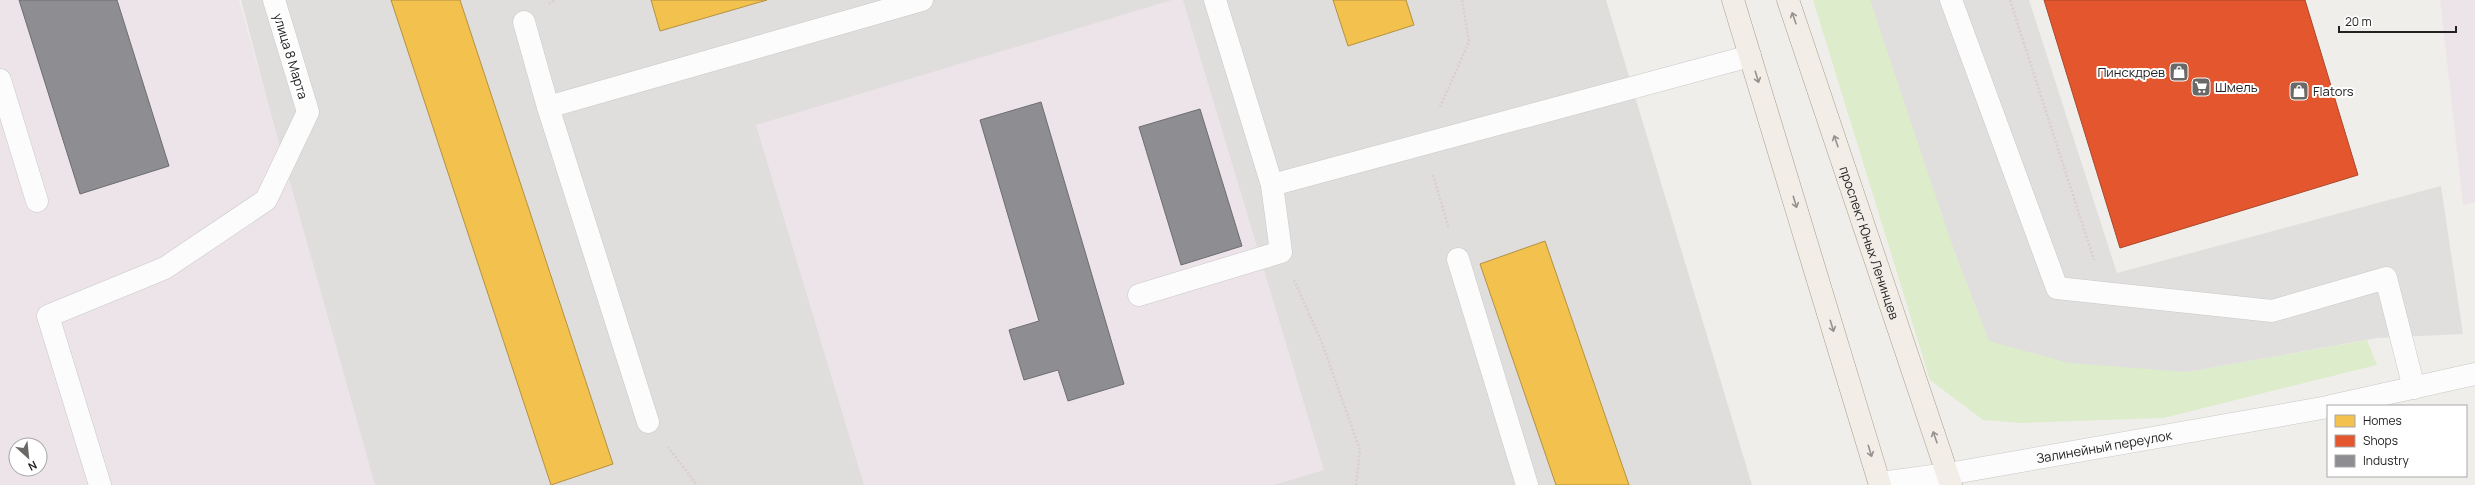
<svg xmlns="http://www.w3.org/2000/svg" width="2475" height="485" viewBox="0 0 2475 485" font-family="Manrope,sans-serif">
<rect width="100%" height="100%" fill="#f0eeeb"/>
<!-- residential -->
<polygon fill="#dfdedc" points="241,0 1606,0 1752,485 368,485"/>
<!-- industrial -->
<g fill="#ede4e9" fill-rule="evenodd">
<path d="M0,0h239l136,485h-375zM16,445h24v24h-24z"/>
<polygon points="1172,0 1183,0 1324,470 1274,485 864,485 756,125"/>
<polygon points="2440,0 2475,0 2475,202 2463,205"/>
</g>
<!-- grass -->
<polygon fill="#ddeccb" points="1813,0 1871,0 2187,372 2367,340 2377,365 2163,418 2021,423 1983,420 1930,380"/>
<!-- parking -->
<polygon fill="#e0dfde" points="1870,0 2029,0 2117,273 2441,186 2463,334 2377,338 2187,372 2069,363 1989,341 1954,250"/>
<!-- homes -->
<g fill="#f2c14e" stroke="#b49141">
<polygon points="391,0 460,0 613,464 551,485"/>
<polygon points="651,0 767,0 660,31"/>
<polygon points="1333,0 1406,0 1414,25 1348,46"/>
<polygon points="1545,241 1629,485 1556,485 1480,264"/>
</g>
<!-- shops -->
<polygon fill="#e4572e" stroke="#aa472a" points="2044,0 2305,0 2358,175 2120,248"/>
<!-- industry -->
<g fill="#8d8d92" stroke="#6d6d70">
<polygon points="19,0 117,0 169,166 80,194"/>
<polygon points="1041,102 1124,384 1068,401 1058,370 1024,380 1009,330 1039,321 980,120"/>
<polygon points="1200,109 1242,246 1181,265 1139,127"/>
</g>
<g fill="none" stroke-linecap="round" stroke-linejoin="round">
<!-- minor casing -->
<g stroke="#c9c8c7" stroke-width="23">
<g id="minor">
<polyline points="1215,0 1272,185 1750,56"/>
<polyline points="1951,0 2057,288 2272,311 2386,278 2414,388"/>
<polyline points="524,22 548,107"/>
<polyline points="0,80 37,201"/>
<polyline points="1458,259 1527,485"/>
<polyline points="1139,295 1281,252 1272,185"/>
<polyline points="2331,406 2475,374"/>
<polyline points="648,422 548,107 922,0"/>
<path id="s1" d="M1880,483l68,-9 380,-67"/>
<polyline points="100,485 48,316 165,268 266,200 308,112 274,0"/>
</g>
</g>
<!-- major casing -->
<g stroke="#a79c86" stroke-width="23">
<g id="major">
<polyline points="1733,0 1880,485"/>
<path id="s2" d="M1788,0l163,485"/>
</g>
</g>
<!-- path -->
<g stroke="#dccecd" stroke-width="2.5" stroke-dasharray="2 2" stroke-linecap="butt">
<polyline points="2010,0 2094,260"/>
<polyline points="549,4 555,0"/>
<polyline points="1440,107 1469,42 1462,0"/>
<polyline points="1433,175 1449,229"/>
<polyline points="1294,280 1322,343 1360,450 1356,485"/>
<polyline points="668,447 697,485"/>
</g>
<!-- minor -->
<use href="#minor" stroke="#fdfcfc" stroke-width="22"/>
<!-- major -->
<use href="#major" stroke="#f3ede7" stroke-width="22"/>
</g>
<!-- one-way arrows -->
<defs><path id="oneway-shaft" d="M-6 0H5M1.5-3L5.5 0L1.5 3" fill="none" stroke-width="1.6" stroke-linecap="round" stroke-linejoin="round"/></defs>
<g stroke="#95928e">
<use href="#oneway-shaft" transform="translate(1794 18) rotate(-109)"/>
<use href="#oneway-shaft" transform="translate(1757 77) rotate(73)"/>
<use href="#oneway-shaft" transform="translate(1836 141) rotate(-109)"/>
<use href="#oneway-shaft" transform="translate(1795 202) rotate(73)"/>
<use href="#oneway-shaft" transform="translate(1832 326) rotate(73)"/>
<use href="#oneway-shaft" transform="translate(1935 437) rotate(-109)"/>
<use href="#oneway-shaft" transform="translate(1870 451) rotate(73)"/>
</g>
<!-- icons -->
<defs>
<g id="shop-square" transform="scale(1)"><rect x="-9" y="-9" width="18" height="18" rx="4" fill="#6a6968" stroke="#fff"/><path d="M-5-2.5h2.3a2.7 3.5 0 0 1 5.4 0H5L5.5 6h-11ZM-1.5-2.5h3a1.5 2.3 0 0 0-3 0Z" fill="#fff"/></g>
<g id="supermarket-square" transform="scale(1)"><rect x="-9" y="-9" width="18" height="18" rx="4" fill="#6a6968" stroke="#fff"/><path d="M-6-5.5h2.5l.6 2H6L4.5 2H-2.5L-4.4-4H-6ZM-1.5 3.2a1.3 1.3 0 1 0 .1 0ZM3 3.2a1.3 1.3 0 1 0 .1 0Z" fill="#fff"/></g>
</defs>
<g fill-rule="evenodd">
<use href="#shop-square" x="2179" y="72"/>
<use href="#supermarket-square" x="2201" y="87"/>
<use href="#shop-square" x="2299" y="91"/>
</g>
<g text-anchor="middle" stroke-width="4" stroke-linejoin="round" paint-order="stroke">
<!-- street labels -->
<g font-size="13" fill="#222" stroke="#fff">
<text transform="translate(291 56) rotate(73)" y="5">улица 8 Марта</text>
<text dy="5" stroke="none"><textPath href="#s2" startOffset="256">проспект Юных Ленинцев</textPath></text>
<text dy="5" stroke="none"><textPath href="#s1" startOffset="227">Залинейный переулок</textPath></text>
</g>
<!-- poi labels -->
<g font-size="13" fill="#222" stroke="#fff" text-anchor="start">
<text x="2165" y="77" text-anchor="end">Пинскдрев</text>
<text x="2215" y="92">Шмель</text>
<text x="2313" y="96">Flators</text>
</g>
</g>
<!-- legend -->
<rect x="2327" y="405" width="140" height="72" fill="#ffffff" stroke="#a7a7a7"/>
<rect x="2335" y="415" width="20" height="12" fill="#f2c14e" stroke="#a7a7a7"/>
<text x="2363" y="425" font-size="12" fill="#222222">Homes</text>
<rect x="2335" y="435" width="20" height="12" fill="#e4572e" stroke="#a7a7a7"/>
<text x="2363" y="445" font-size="12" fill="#222222">Shops</text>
<rect x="2335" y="455" width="20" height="12" fill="#8d8d92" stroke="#a7a7a7"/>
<text x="2363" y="465" font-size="12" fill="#222222">Industry</text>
<!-- north arrow -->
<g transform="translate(28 457) rotate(153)"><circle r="19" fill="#ffffff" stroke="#a7a7a7"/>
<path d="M0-3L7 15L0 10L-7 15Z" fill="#6a6968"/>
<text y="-6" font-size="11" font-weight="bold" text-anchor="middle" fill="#222222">N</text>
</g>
<!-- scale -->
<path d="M2339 26v6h117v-6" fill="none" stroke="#222222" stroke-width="2"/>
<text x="2345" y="26" font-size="12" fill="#222222" stroke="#ffffff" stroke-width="3" paint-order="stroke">20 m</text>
</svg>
